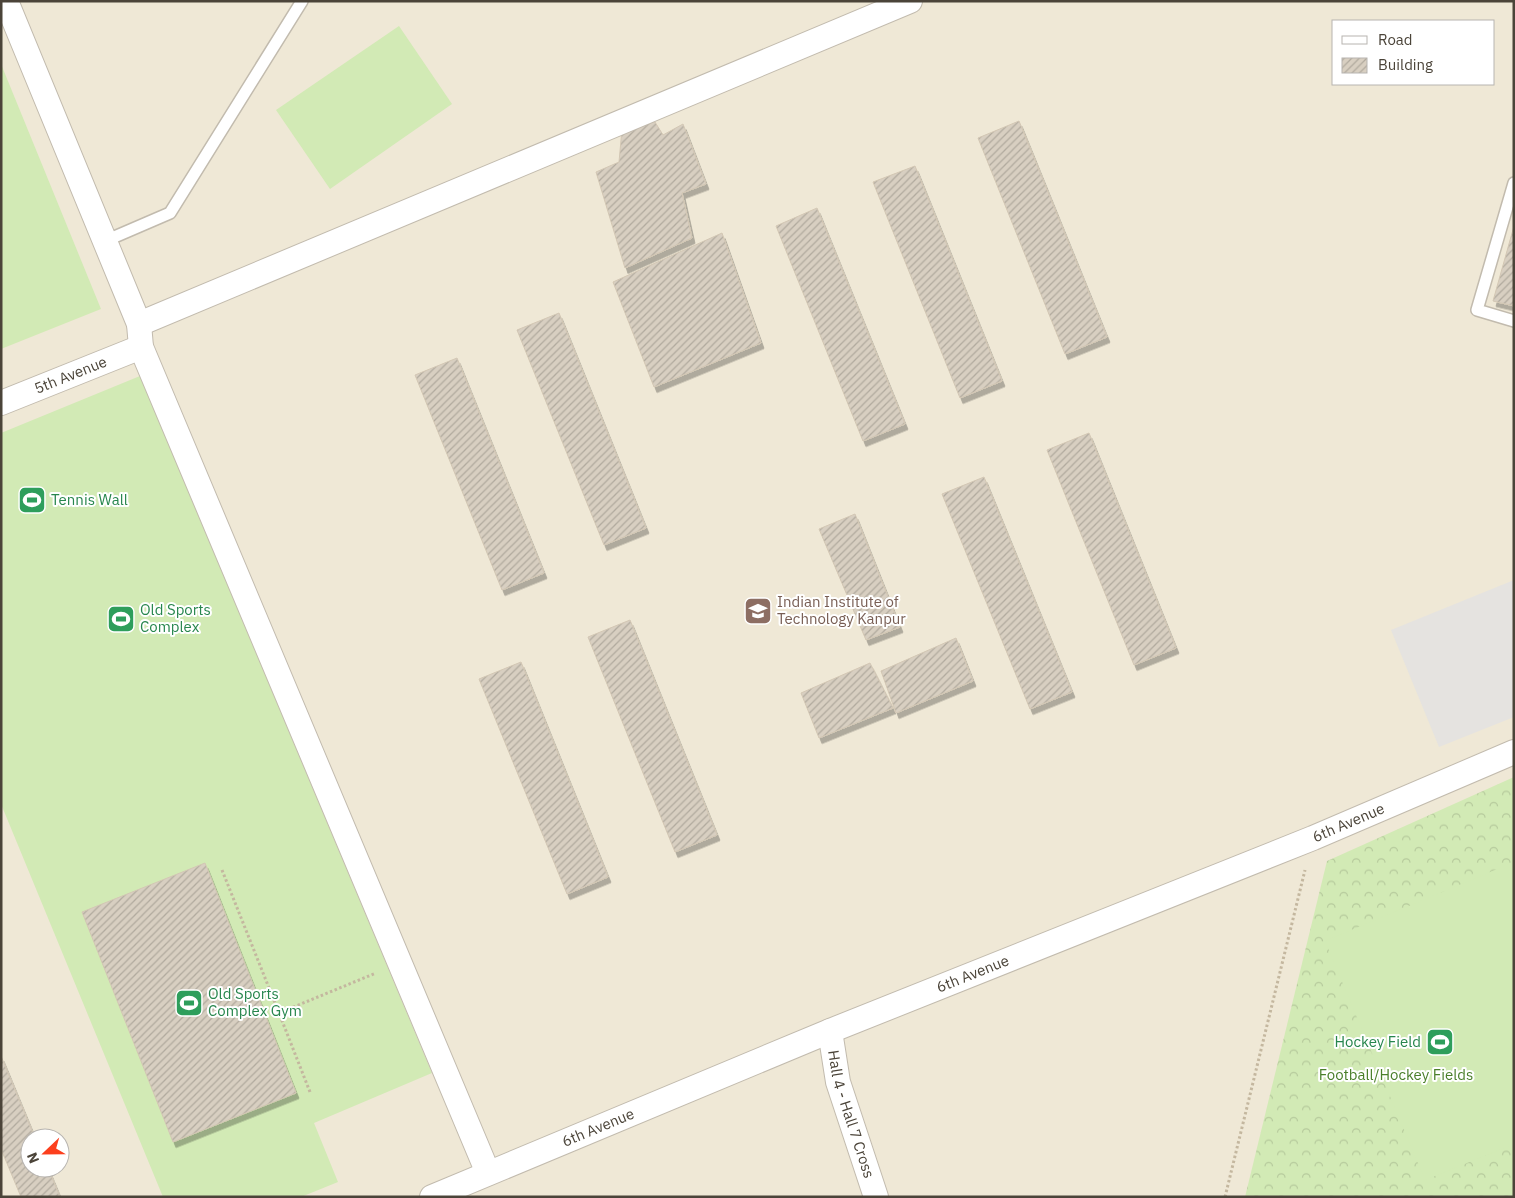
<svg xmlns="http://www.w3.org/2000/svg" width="1515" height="1198" viewBox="0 0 1515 1198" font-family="'IBM Plex Sans',sans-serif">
<defs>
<pattern id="forest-crowns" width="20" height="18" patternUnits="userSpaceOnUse" patternTransform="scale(1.25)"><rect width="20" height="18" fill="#d2eab5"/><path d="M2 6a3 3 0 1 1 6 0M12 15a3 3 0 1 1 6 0" fill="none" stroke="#b6ca9c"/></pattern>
<pattern id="building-hatch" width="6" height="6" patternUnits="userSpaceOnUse" patternTransform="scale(1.25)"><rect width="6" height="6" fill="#d8cfc1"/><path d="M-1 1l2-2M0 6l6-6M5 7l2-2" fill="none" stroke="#b1aa9e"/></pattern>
<filter id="shadow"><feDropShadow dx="3" dy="5.5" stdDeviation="0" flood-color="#0004"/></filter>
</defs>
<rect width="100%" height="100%" fill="#f6f3ec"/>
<!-- education -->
<path fill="#efe8d6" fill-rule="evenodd" d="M1,1h1513v1196h-1513zM1334,21h160v63h-160zM30,1138h30v30h-30z"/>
<!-- forest -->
<polygon fill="url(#forest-crowns)" points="1514,777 1514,1197 1245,1197 1327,861"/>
<!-- pitch -->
<g fill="#d2eab5">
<polygon points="399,26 452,104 330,189 276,110"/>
<polygon points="1,64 101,309 1,349"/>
<polygon points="140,376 432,1073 314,1123 338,1182 301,1197 163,1197 1,804 1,433"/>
<polygon points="1514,862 1514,1144 1425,1180 1325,941"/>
</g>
<!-- parking -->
<polygon fill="#e5e3e0" points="1514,580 1514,717 1439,747 1391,630"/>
<!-- building -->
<g fill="url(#building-hatch)" stroke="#d3c7b4" filter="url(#shadow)">
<polygon points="1019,121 1107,337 1065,354 978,138"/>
<polygon points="655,122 663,135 683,124 706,184 682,193 692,238 625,268 596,172 619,162 622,129"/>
<polygon points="915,166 1002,381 960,398 873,182"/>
<polygon points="817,208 905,424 863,441 776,226"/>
<polygon points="1514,226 1514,306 1493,301"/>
<polygon points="722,233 761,343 654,387 613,282"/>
<polygon points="559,313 646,528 604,545 517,330"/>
<polygon points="457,358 544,573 502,590 415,375"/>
<polygon points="1089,433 1176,648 1134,665 1047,450"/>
<polygon points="984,477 1072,692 1030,709 942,494"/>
<polygon points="855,514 900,627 866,640 819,529"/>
<polygon points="630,620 717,835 675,852 588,637"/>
<polygon points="956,638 973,681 896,713 881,671"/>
<polygon points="521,662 608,877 567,894 479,679"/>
<polygon points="870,663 893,708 819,738 801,693"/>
<polygon points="205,863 296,1093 173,1142 82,912"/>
<polygon points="1,1056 35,1138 30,1138 30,1168 48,1168 60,1197 21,1197 1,1149"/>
</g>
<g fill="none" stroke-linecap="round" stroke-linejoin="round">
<!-- lane casing -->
<g stroke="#c2bbae" stroke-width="14">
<g id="lane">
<polyline points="1514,183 1477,310 1514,321"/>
<polyline points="105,241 170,213 302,1"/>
</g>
</g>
<!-- street casing -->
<g stroke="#c2bbae" stroke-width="26">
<g id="street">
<polyline points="6,1 139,324 141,347 488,1173"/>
<polyline points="139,324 910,1"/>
<path id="s1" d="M1,403l140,-56"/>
<path id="s2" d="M830,1031l8,51 38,115"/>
<path id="s3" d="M432,1197l398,-166 483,-193 201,-86"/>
</g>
</g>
<!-- path -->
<g stroke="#c4b79f" stroke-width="3" stroke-dasharray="2.5 2.5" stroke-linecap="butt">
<polyline points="222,870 279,1013"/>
<polyline points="310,1092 279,1013 376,973"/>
<polyline points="1225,1197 1305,870"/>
</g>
<!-- lane -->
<use href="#lane" stroke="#fff" stroke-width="11"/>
<!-- street -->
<use href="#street" stroke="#fff" stroke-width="24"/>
</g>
<!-- icons -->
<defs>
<g id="stadium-square" transform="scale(1.4375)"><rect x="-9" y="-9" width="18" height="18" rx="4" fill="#2e9e5b" stroke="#fff"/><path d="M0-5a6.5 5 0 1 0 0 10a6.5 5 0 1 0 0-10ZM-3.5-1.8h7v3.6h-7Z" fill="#fff"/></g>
<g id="university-square" transform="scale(1.4375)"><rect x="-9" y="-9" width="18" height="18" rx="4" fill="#8d6e63" stroke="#fff"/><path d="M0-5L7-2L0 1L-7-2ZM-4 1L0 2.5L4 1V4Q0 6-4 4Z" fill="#fff"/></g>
</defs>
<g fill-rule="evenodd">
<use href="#stadium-square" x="32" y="500"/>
<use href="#university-square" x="758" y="611"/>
<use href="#stadium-square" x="121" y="619"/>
<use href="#stadium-square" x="189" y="1003"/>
<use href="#stadium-square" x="1440" y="1042"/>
</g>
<g text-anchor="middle" stroke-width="4" stroke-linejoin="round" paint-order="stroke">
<!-- street labels -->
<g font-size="15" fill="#4b4439" stroke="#fff">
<text dy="5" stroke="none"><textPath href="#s1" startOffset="75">5th Avenue</textPath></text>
<text dy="5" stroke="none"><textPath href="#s3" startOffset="990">6th Avenue</textPath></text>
<text dy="5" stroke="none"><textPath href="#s3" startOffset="585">6th Avenue</textPath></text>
<text dy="5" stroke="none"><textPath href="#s2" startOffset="86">Hall 4 - Hall 7 Cross</textPath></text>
<text dy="5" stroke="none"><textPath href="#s3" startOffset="180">6th Avenue</textPath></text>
</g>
<!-- leisure labels -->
<g font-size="15" fill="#27864d" stroke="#fff" text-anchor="start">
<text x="51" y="505">Tennis Wall</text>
<text x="140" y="615">Old Sports<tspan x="140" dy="17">Complex</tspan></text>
<text x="208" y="999">Old Sports<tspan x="208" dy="17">Complex Gym</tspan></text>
<text x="1421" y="1047" text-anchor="end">Hockey Field</text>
</g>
<!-- education labels -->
<g font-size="15" fill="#785e54" stroke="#fff" text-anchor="start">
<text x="777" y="607">Indian Institute of<tspan x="777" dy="17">Technology Kanpur</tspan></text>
</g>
<!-- park labels -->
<g font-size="15" fill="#4a7f2a" stroke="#fff">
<text x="1396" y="1080">Football/Hockey Fields</text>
</g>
</g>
<!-- border -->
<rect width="1515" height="1198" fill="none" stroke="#4b4439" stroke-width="5"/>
<!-- legend -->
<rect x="1332" y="20" width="162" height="65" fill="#ffffff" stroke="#b7b4b0"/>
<rect x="1342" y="36" width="25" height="8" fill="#ffffff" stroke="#b7b4b0"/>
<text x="1378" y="45" font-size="15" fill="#4b4439">Road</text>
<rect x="1342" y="58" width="25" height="15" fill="url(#building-hatch)" stroke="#b7b4b0"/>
<text x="1378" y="70" font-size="15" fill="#4b4439">Building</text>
<!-- north arrow -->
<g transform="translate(45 1153) rotate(248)"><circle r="24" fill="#ffffff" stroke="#b7b4b0"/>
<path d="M0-4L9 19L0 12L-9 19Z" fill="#fc3f1d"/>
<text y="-8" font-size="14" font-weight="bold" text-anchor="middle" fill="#4b4439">N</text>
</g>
</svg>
